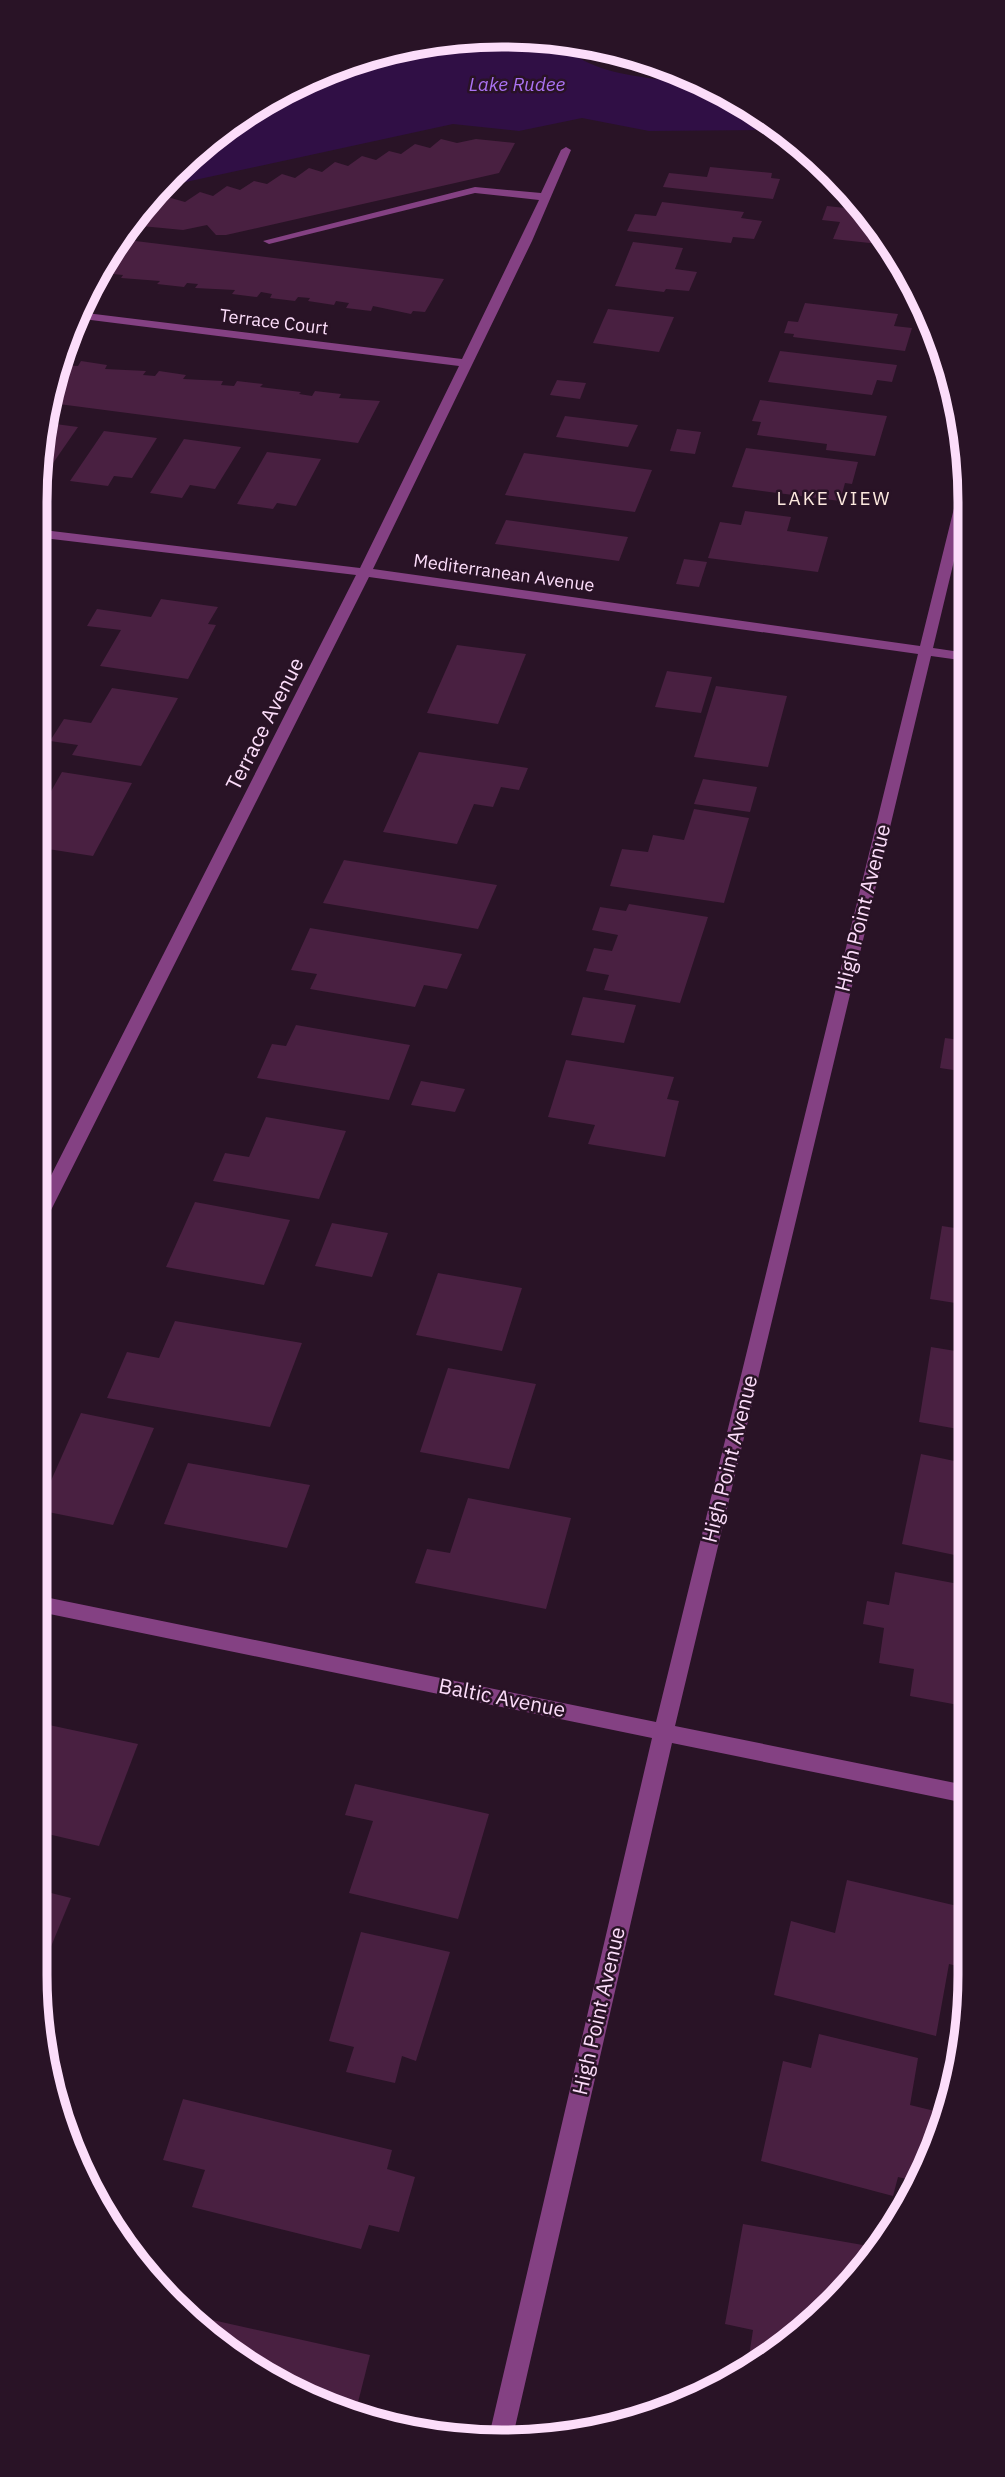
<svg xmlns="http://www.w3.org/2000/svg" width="1005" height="2477" viewBox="0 0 1005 2477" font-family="'IBM Plex Sans',sans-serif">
<rect width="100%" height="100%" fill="#291326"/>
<!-- water -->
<path fill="#300f45" d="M483,36l80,3 21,5 -17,6c27,21 64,26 97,30 12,1 26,0 37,4 28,9 57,27 79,46l-131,1 -67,-13 -63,13 -66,-7 -295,64 60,-56 77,-49 86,-32z"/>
<!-- building -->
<g fill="#492041">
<polygon points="441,139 457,143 476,139 515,143 499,173 226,235 216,235 207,225 183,230 131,225 145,204 171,198 185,202 200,192 213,196 227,186 240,190 254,181 267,184 282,174 295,178 309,168 322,172 335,162 348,166 362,156 376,160 389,151 401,154 415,144 430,148"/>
<polygon points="710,167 772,173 771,178 780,179 773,199 663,187 669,173 707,177"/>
<polygon points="662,202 744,212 741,218 762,221 754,239 733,237 731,243 627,231 635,214 656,216"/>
<polygon points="827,206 864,210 888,245 833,239 840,222 822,220"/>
<polygon points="119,239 444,279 425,312 413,311 411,314 373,306 371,311 346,308 349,303 336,301 334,305 308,301 310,298 298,297 295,301 270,298 272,294 261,292 257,297 232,294 235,290 195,288 198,284 187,283 184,287 157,284 160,281 121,278 123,275 113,274 110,278 94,276"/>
<polygon points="633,242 683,248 675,269 697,272 689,291 666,289 664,292 615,286"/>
<polygon points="805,303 898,314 894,326 912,328 905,351 793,337 794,334 784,333 788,321 798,322"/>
<polygon points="608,309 674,317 659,352 593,343"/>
<polygon points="780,351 897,365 892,382 877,380 872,395 768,382"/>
<polygon points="81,361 107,365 105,369 146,371 143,375 155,376 159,371 186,375 183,379 223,381 221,385 234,386 237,381 263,384 260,387 301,392 299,394 312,396 315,391 341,394 339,398 380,401 358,443 51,403 56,375 63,365 78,366"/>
<polygon points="557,380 586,383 580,399 550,395"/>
<polygon points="760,400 887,416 875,456 826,450 827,444 757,435 761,422 752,421"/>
<polygon points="565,416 638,425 628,447 556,437"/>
<polygon points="48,423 78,427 51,466 41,465"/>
<polygon points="677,429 701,432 695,454 670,451"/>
<polygon points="104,431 157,438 132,478 114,476 108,486 70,481"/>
<polygon points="184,439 241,447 215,489 190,485 182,498 150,493"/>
<polygon points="746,448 858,462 852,484 845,483 840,501 732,487"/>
<polygon points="267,452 321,459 296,506 277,503 273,509 237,504"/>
<polygon points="524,453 652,470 635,512 505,495"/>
<polygon points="745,511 791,517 787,531 828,537 818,572 708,558 720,522 741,525"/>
<polygon points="506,520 628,537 619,561 495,544"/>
<polygon points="684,559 707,562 699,587 676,584"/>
<polygon points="161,599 218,607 208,624 216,625 188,679 100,666 121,630 87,626 97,609 151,617"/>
<polygon points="457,645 526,654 498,724 427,713"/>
<polygon points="667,671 712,677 701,713 655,707"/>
<polygon points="716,686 787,696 768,767 694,757"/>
<polygon points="112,688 178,698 141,766 72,755 78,745 50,741 64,719 91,723"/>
<polygon points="419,752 528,768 519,790 501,787 493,807 474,804 457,844 383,832"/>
<polygon points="62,772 132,783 93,856 35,847 35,806 42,807"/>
<polygon points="703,779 757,787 750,812 694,804"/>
<polygon points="694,809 749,818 724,903 610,886 622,849 648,852 653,835 684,840"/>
<polygon points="344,860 497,885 478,929 323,903"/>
<polygon points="629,904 708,917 680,1003 604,990 609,975 586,971 594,948 612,951 618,935 592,930 600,907 626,911"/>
<polygon points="310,928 462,954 447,989 424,985 415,1007 310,989 317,974 291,970"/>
<polygon points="583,997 636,1005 624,1043 571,1035"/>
<polygon points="296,1025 410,1045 389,1100 257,1078 272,1044 286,1046"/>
<polygon points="945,1038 968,1041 968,1080 958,1079 960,1071 940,1068"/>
<polygon points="566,1060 674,1077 667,1099 679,1101 665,1157 588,1144 595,1125 548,1117"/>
<polygon points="421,1081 465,1089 455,1112 411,1105"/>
<polygon points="266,1117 346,1131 319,1199 213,1181 225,1153 249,1157"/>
<polygon points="195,1202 290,1220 264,1285 166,1267"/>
<polygon points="332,1223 388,1233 372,1277 315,1266"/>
<polygon points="942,1226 968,1230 968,1305 930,1299"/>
<polygon points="438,1273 522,1288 502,1351 416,1335"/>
<polygon points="175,1321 302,1343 270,1427 107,1398 127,1352 159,1358"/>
<polygon points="931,1347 968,1353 969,1431 919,1422"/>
<polygon points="448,1368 536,1384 509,1469 420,1452"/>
<polygon points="81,1413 154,1428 113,1525 38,1510"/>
<polygon points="921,1454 969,1464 969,1558 902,1544"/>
<polygon points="188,1463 310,1485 287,1548 164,1524"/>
<polygon points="468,1498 571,1518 546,1609 415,1583 427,1549 450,1553"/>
<polygon points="895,1572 969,1586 969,1707 910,1696 914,1669 879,1663 884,1628 863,1624 867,1601 889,1605"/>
<polygon points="35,1722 138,1744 99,1846 35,1831"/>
<polygon points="355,1784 489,1814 458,1919 349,1893 373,1821 345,1815"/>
<polygon points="847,1880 970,1909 970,1969 949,1964 936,2036 774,1995 791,1921 835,1933"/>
<polygon points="35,1889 71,1898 36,1983 35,1974"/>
<polygon points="361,1932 450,1952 416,2061 402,2056 395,2083 346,2072 354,2047 329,2041"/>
<polygon points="819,2034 918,2058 910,2105 943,2113 939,2137 915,2181 898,2177 893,2196 761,2161 783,2061 811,2068"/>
<polygon points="183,2099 392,2150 387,2169 415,2177 399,2232 369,2225 361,2249 192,2207 205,2170 163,2160"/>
<polygon points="743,2224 874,2247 873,2260 762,2363 749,2370 747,2369 753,2330 725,2324"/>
<polygon points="190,2315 370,2355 354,2418 269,2380"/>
<polygon points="707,2378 727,2382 704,2394"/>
</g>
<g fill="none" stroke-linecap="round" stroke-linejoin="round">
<!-- minor -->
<polygon fill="#844183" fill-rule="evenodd" points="566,147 571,150 532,241 373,569 920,646 960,484 966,480 966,511 933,648 967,653 967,661 931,656 675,1726 970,1786 970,1804 672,1743 513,2436 489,2436 652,1738 35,1611 35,1595 656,1722 918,654 369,577 44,1224 41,1228 35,1230 35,1207 356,575 35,537 35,529 360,568 459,366 75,318 78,312 462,359 539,200 475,193 269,244 263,241 475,187 541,193 561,150"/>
</g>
<g text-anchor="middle" stroke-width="5" stroke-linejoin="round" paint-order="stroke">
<!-- far-street labels -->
<g font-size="18" fill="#fcddfa" stroke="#291326">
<text transform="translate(274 322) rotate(7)" y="6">Terrace Court</text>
<text transform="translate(504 573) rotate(8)" y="6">Mediterranean Avenue</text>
</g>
<!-- far-water labels -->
<g font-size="19" font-style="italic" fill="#ac73f4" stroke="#291326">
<text x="517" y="91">Lake Rudee</text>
</g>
<!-- far-neighbourhood labels -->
<g font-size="19" letter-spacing="2" fill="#fde9df" stroke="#291326">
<text x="834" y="505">LAKE VIEW</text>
</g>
<!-- street labels -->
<g font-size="21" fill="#fcddfa" stroke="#291326">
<text transform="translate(265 724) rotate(-63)" y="7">Terrace Avenue</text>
<text transform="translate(863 908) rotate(-76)" y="7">High Point Avenue</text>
<text transform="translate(730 1459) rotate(-76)" y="7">High Point Avenue</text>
<text transform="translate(502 1698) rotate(11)" y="7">Baltic Avenue</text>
<text transform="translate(599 2011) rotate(-77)" y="7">High Point Avenue</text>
</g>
</g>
<!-- crop -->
<path d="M0 0H1005V2477H0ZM502 47H503A455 455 0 0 1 958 502V1975A455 455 0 0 1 503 2430H502A455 455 0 0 1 47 1975V502A455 455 0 0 1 502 47Z" fill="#291326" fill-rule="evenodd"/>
<path fill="none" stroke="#fcddfa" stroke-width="9" d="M502 47H503A455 455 0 0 1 958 502V1975A455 455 0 0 1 503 2430H502A455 455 0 0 1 47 1975V502A455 455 0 0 1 502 47Z"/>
</svg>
